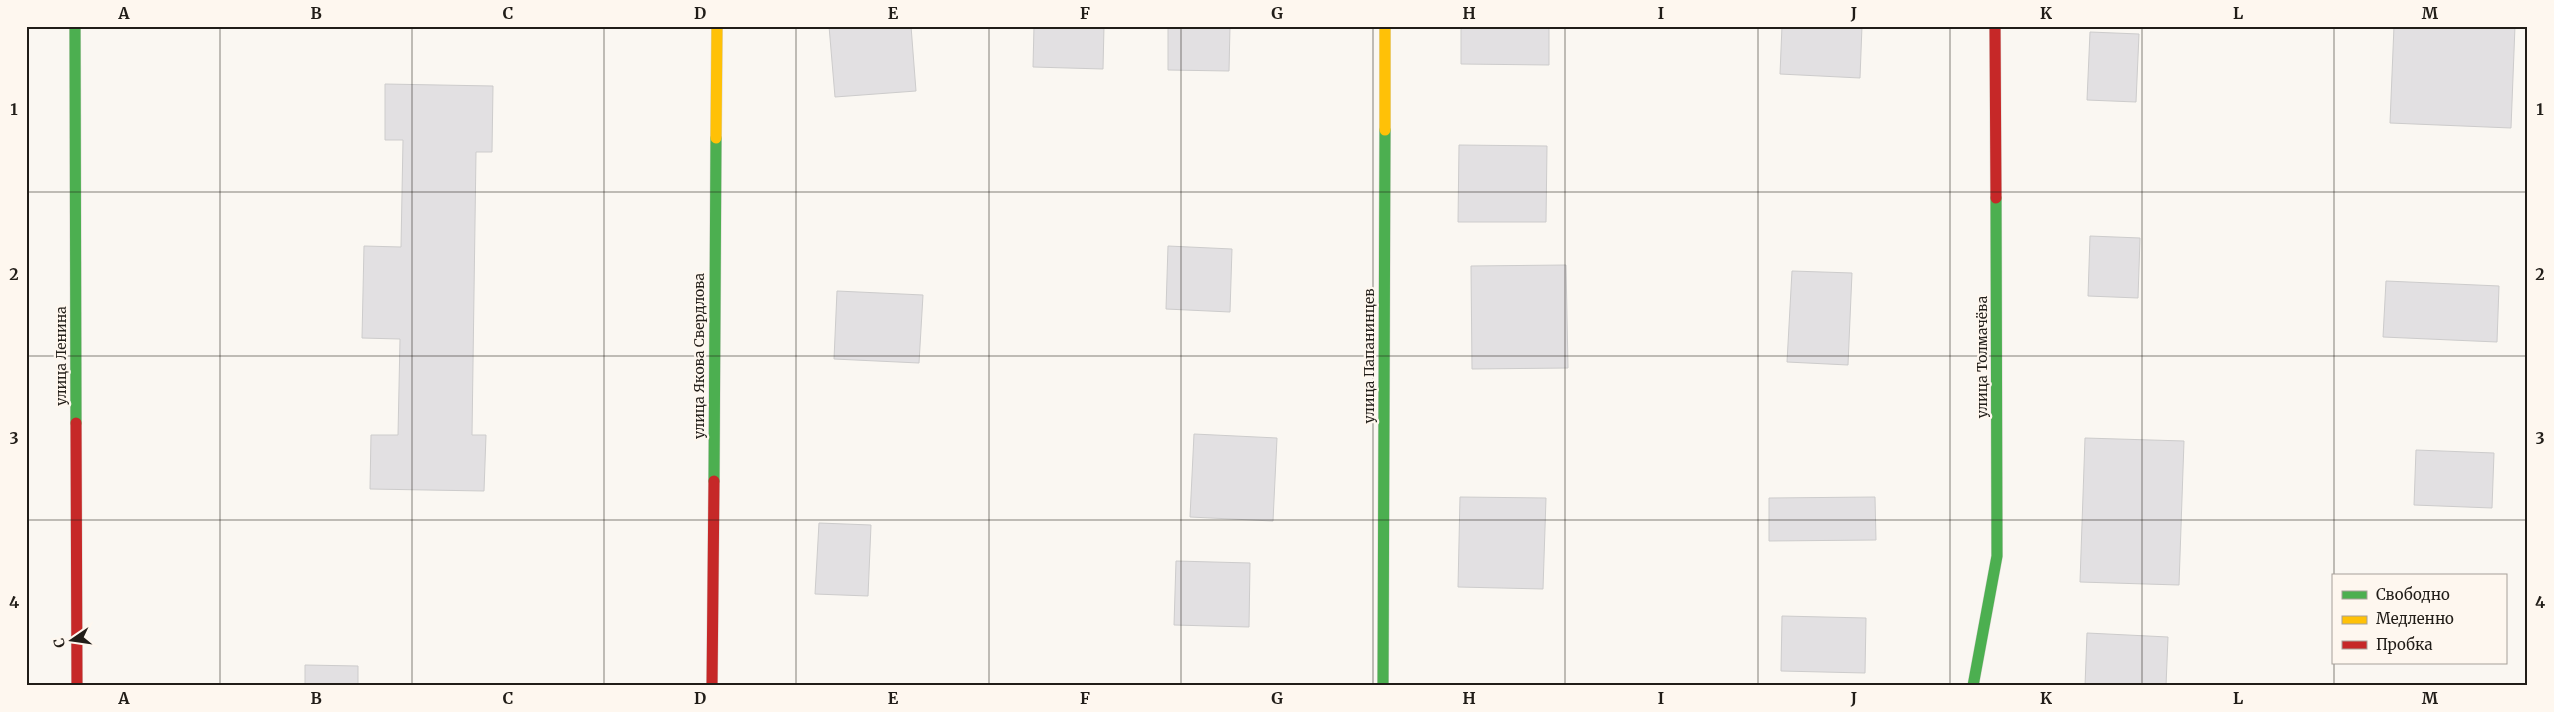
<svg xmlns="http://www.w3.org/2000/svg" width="2554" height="712" viewBox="0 0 2554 712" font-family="Merriweather,serif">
<rect width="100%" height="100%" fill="#faf7f2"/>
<!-- building -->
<g fill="#e2e0e2" stroke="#cdcccc">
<polygon points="829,26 911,26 916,91 835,97"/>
<polygon points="1034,26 1104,26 1103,69 1033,67"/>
<polygon points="1168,26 1230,26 1229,71 1168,70"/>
<polygon points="1461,26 1549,26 1549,65 1461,64"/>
<polygon points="1782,26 1862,26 1860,78 1780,74"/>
<polygon points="2394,26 2515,26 2511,128 2390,123"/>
<polygon points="2090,32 2139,34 2136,102 2087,100"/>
<polygon points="385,84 493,86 492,152 476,152 472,435 486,435 484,491 370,489 371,435 398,435 400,339 362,338 364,246 401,247 403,140 385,140"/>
<polygon points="1459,145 1547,146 1546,222 1458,222"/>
<polygon points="2090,236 2140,238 2138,298 2088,296"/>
<polygon points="1168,246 1232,249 1230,312 1166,309"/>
<polygon points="1566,265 1568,368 1472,369 1471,266"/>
<polygon points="1792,271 1852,273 1848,365 1787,362"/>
<polygon points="2386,281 2499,286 2497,342 2383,337"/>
<polygon points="837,291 923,295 919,363 834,359"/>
<polygon points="1194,434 1277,438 1273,521 1190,517"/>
<polygon points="2085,438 2184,441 2179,585 2080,582"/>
<polygon points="2416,450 2494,453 2492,508 2414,505"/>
<polygon points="1460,497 1546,498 1543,589 1458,587"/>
<polygon points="1875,497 1876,540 1769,541 1769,498"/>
<polygon points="819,523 871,525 868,596 815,594"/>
<polygon points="1176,561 1250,563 1249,627 1174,625"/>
<polygon points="1782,616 1866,618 1865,673 1781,671"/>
<polygon points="2087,633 2168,637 2166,686 2085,686"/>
<polygon points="305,665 358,666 358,686 305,686"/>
</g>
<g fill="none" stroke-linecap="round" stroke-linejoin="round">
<!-- fast casing -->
<g stroke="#d7d4cf" stroke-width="12">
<g id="fast">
<polyline points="75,26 76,423"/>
<polyline points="714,481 716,138"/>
<polyline points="1383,686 1385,130"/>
<polyline points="1973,686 1997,556 1996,198"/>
</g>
</g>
<!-- slow casing -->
<g stroke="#d7d4cf" stroke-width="12">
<g id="slow">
<polyline points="1385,130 1385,26"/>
<polyline points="716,138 717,26"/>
</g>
</g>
<!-- jam casing -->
<g stroke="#d7d4cf" stroke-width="12">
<g id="jam">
<polyline points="1995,26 1996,198"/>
<polyline points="76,423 77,686"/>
<polyline points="712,686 714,481"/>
</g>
</g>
<!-- fast -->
<use href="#fast" stroke="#4caf50" stroke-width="11"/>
<!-- slow -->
<use href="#slow" stroke="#ffc107" stroke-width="11"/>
<!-- jam -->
<use href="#jam" stroke="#c62828" stroke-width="11"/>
</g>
<!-- grid -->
<path fill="none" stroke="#211d18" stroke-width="1" stroke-opacity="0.55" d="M220,26v660M412,26v660M604,26v660M796,26v660M989,26v660M1181,26v660M1373,26v660M1565,26v660M1758,26v660M1950,26v660M2142,26v660M2334,26v550M26,192h2502M26,356h2502M26,520h2502M2334,663v23"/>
<g text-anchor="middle" stroke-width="4.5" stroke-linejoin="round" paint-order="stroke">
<!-- street labels -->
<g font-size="14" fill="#211d18" stroke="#fef7ef">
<text transform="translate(61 356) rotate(-90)" y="5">улица Ленина</text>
<text transform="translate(699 356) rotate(-90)" y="5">улица Якова Свердлова</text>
<text transform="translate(1369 356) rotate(-90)" y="5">улица Папанинцев</text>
<text transform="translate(1982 357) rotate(-90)" y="5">улица Толмачёва</text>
</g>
</g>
<!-- border -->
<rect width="2554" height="712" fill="none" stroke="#fef7ef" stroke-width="55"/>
<!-- legend -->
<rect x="2332" y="574" width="175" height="90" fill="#fef7ef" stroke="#a6a099"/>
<rect x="2342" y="591" width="25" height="8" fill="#4caf50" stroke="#a6a099"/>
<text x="2376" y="600" font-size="15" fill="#211d18">Свободно</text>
<rect x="2342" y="616" width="25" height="8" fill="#ffc107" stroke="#a6a099"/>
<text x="2376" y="624" font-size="15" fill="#211d18">Медленно</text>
<rect x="2342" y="641" width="25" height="8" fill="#c62828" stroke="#a6a099"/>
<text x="2376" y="650" font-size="15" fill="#211d18">Пробка</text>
<!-- north arrow -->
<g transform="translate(72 640) rotate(257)" stroke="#fef7ef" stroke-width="4" paint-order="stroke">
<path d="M0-4L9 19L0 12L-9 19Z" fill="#211d18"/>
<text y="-8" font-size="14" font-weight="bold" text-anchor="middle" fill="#211d18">С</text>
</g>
<rect x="28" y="28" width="2498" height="656" fill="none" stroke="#211d18" stroke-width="2"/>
<g font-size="16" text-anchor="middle" font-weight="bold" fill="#211d18">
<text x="124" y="19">A</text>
<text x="316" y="19">B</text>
<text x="508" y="19">C</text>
<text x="700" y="19">D</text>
<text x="893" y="19">E</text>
<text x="1085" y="19">F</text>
<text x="1277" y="19">G</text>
<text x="1469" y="19">H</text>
<text x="1661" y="19">I</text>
<text x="1854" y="19">J</text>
<text x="2046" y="19">K</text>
<text x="2238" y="19">L</text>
<text x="2430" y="19">M</text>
<text x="14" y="115">1</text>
<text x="2540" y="115">1</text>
<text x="14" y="280">2</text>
<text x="2540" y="280">2</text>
<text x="14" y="444">3</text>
<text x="2540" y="444">3</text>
<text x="14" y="608">4</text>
<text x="2540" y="608">4</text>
<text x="124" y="704">A</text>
<text x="316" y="704">B</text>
<text x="508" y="704">C</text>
<text x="700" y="704">D</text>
<text x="893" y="704">E</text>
<text x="1085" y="704">F</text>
<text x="1277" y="704">G</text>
<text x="1469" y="704">H</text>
<text x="1661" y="704">I</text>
<text x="1854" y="704">J</text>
<text x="2046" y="704">K</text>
<text x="2238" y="704">L</text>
<text x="2430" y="704">M</text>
</g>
</svg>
